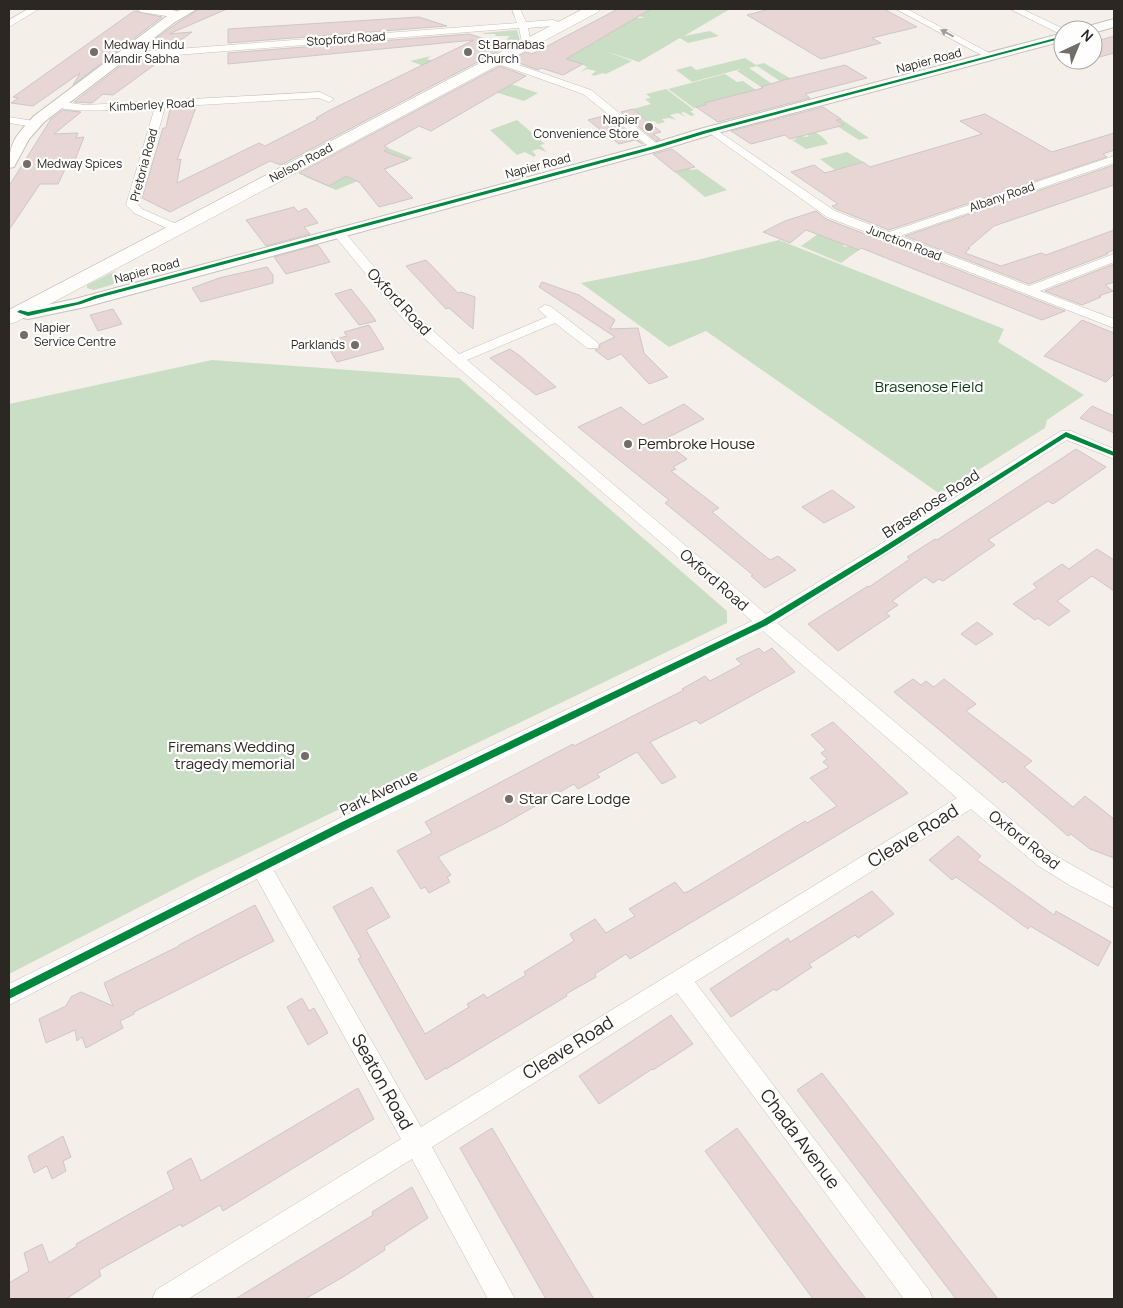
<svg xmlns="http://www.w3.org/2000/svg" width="1123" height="1308" viewBox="0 0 1123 1308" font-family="Manrope,sans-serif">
<rect width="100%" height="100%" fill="#f5efe9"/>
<!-- green -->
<g fill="#cadec5">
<path d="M638,9h92l-46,27 26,-5 9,5 -31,7 -8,-5 -41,24 -34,-11 27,10 -26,13c-6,-2 -9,3 -15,1l5,-4 -9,-2 -7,3 7,-5 -9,-5 -11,6 -28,-7 52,-19 4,1 2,-2 -4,-1 39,-22h13l-18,-6 3,-1 14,2 -1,-3z"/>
<polygon points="517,30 520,41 511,44 511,45 451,76 410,61 431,56 427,59 451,67 502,44 510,36 496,36 495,34 484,34 483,33"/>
<polygon points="745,58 756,65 764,63 793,80 792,89 757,66 749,68 784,92 766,86 761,87 737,71 741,69 692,82 676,70 691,66 696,70"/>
<polygon points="725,74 737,82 743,81 759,92 741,100 734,95 716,103 694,108 668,89"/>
<polygon points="502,81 538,93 524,101 495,92"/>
<polygon points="666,89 694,110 690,111 695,115 691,116 684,112 681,113 686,117 678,113 670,115 676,120 669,118 662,119 665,122 658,124 654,121 649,122 633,109 651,104 645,99 651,98 646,94"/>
<polygon points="841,119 869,138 859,140 837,126 843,125 836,120"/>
<polygon points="517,120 545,144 540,145 547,152 538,149 532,151 536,155 534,157 525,152 517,155 490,130"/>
<path d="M799,128c12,2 23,5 29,16l-22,5 -14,-9 5,-1 -11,-7 20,5 3,-1z"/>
<polygon points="388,148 413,158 336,190 304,176 337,181"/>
<polygon points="847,152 863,162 855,164 857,174 847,167 835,170 820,159"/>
<polygon points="680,162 691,170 697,169 727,190 705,197 675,172 680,171"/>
<polygon points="818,234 844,244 843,246 846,247 848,246 859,250 841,263 801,246"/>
<polygon points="779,240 1004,329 998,342 1084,395 1047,420 1045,428 940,494 706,331 669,347 581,283 697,260"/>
<polygon points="115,271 114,277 123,280 131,279 94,290 87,288 87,285"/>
<polygon points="212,360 459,378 727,611 727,623 196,878 9,974 9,404"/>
</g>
<!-- building -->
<g fill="#e7d6d3" stroke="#cdc8c5">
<polygon points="199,9 227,9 169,34 192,32 170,48 143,48 176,24"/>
<polygon points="618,9 651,9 566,59 583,64 563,75 541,68 538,70 511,60 526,52 532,54"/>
<polygon points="770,9 884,9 917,27 872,38 881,43 821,59 747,15"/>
<polygon points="134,11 162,17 73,85 80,73 33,106 11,103 18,98 13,97"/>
<polygon points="419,17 447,26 228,43 228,29"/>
<polygon points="469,34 508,46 281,165 270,161 170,212 142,198 163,128 166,128 170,109 196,107 177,160 181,159 177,183 259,143 265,146 318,119 316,118 330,110 474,40 228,64 228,53"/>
<polygon points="1114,36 1114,53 1093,59 1093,42"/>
<polygon points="132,57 164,58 113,95 103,94 92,103 74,102"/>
<polygon points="845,65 867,78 805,94 810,98 718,122 696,107 706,105 704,103 763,88 761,87 780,81"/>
<polygon points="500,66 526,76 431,131 419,126 384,146 388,148 384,151 408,160 384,169 413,198 379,207 359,182 346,176 329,186 299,173"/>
<polygon points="823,107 841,119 836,120 844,125 790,139 785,135 751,144 731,131"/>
<polygon points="633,109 661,132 653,134 660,139 656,141 621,112"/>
<polygon points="63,110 81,112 54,134 78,133 76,138 84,137 74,163 68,163 58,184 40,184 9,230 9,186 51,119"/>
<polygon points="985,114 1052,152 1114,133 1114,150 1103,154 1107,157 889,230 836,209 832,206 838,204 791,172 814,165 825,173 863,162 870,167 982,134 960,121"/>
<polygon points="607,115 643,144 635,140 619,144 588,120"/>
<polygon points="672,149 695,167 675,172 653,154"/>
<polygon points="1114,165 1114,185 994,226 968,248 970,248 965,253 1001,266 1041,253 1046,255 1114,230 1114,250 1106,253 1108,254 1029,284 905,236"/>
<polygon points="294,207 298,212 306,208 318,223 304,227 310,234 266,246 246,220"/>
<polygon points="816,211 826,219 1065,311 1042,320 861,248 859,250 806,230 790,243 763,232 785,221"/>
<polygon points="318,245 330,262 286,274 274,257"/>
<polygon points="426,260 458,293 461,292 475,297 473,329 449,308 446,309 406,266"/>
<polygon points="1114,264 1114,282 1105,285 1113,291 1099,296 1101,297 1082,305 1045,291"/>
<polygon points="267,267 273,275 273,283 201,302 192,288 219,278"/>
<polygon points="542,282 579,295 615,320 610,329 638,328 644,353 668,377 649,384 621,354 608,360 595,350 599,349 600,344 615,337 539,287"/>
<polygon points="351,289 368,310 376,321 359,325 335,294"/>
<polygon points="113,309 122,324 98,331 90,315"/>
<polygon points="1082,320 1114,333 1114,374 1106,382 1044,356"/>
<polygon points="369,325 384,349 337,362 325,342 347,336 344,332"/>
<polygon points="510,349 520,356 556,387 536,395 490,358"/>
<polygon points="684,404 704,419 663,440 687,459 673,467 676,469 671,471 719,508 712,512 744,539 770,560 778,556 796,570 765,588 751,576 753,575 665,503 669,500 578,427 621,407 643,425"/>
<polygon points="1092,406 1114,416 1114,433 1080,418"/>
<polygon points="1076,449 1106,467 1053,504 1048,501 988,540 995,545 943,581 939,579 933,583 925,577 892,601 898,605 886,613 890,616 838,651 808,624 868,586 869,587 910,559 907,557 935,539 937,540"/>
<polygon points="832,490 855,507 824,523 802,507"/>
<polygon points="1097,549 1114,560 1114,591 1092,576 1057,601 1070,611 1049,626 1038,618 1035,620 1013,604 1037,588 1033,584 1062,564 1069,569"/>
<polygon points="977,622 993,634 976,645 961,634"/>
<polygon points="759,648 764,653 772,648 795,672 700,724 696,720 650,742 676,777 662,784 637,752 597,774 600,777 578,789 574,784 502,825 438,857 451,875 447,877 450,882 429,893 425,887 421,889 397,851 432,833 425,822 573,744 574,746 684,690 682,689 705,676 710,681 742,664 736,659"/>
<polygon points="913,679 921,685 926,681 934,687 944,679 976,704 966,711 1032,761 1024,767 1073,807 1085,796 1114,819 1114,858 1090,849 1071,834 1068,836 1005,781 1003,783 894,692"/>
<polygon points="833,722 908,793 630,959 626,954 595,974 596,977 566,994 567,996 446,1069 446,1068 426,1080 358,959 361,957 333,907 372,887 390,917 366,930 425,1034 469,1007 467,1004 484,994 487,998 526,975 524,972 574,941 570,934 595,919 606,933 635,916 629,909 675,882 684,893 689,891 805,821 807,823 837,806 810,778 829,767 823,762 827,759 821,753 826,750 811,735"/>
<polygon points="958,836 981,856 977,860 1054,915 1056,911 1111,942 1098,966 1030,926 1028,929 956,877 952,880 929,860"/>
<polygon points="872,891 894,914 858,938 855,935 809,964 812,967 776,991 774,989 731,1017 710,989 788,938 790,942"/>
<polygon points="255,905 274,941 134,1012 134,1014 120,1021 123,1028 86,1048 82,1037 77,1041 75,1030 46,1043 39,1019 66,1006 71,997 81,992 113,1006 104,983 179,946 179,945"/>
<polygon points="302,998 309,1011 314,1008 328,1033 308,1045 287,1007"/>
<polygon points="671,1015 693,1044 653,1070 652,1069 599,1104 579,1076"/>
<polygon points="822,1073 886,1155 998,1299 956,1299 797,1090"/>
<polygon points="358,1088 374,1119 223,1211 220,1205 182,1227 181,1224 99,1270 101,1276 66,1299 9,1299 9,1283 29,1271 24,1253 42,1244 49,1263 77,1246 76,1244 174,1189 167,1172 191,1158 201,1181"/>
<polygon points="492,1128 528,1189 594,1299 546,1299 460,1148"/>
<polygon points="737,1128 837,1262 866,1299 813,1299 705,1151"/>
<polygon points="63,1136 71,1157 63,1161 66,1171 52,1179 47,1166 34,1173 28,1156"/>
<polygon points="412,1187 428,1218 384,1247 385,1250 343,1277 305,1299 235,1299 373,1215 372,1212"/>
</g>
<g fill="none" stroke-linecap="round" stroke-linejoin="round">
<!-- minor casing -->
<g stroke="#c5c0bc" stroke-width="1">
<g id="minor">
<polygon points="28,9 39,9 9,27 9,20"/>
<path d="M136,9c14,-1 37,-2 48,6l-5,3 -38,-6z"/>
<polygon points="512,9 520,9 526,22 553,20 568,25 563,28 553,26 528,28 530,38 536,42 531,45 522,42 519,28 151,57 128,55 123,52 128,49 151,51 517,23"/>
<polygon points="896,9 907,9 995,56 993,58 987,58"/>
<polygon points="1010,9 1022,9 1066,30 1063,30 1063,35 1060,34"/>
<polygon points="496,57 591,90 661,147 660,149 652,149 583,94 493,62 491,60"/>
<path d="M320,92l14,7 -5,3 -10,-4 -154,9 -27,97 4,5 39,17 2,3 -2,3 -4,1 -43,-20 -8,-8 29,-98c-21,1 -89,9 -103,-3l5,-3 28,4z"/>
<polygon points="9,117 34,121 39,124 34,127 9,123"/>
<polygon points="712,127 835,211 889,232 1114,156 1114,163 900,236 1029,286 1114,254 1114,262 1040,291 1114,319 1114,328 827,217 708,132 707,130"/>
<path d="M338,228l4,1 70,83 47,42 88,-37 -9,-8 7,-4 5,1 47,36 2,3 -2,3h-10l-32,-25 -88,37 299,254 110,-67 185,-116h10l43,18v10l-47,-19 -290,183 274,230 63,36v19l-43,-22 -34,-21 -66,-56 -276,173 234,308 4,9h-29l-227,-306 -245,154 83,152h-27l-76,-140 -224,140h-36l4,-9 245,-151 -144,-260 -248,126v-21l329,-165 414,-198 -334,-288 -16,-15 -68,-83 -2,-3 2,-3zM763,631l194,167 -536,329 -147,-256z"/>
</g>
</g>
<!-- tertiary casing -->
<g stroke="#c5c0bc" stroke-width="2">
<g id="tertiary">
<path d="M182,9h15l-22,13 -131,100 -15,17 -15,28 -5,1c0,-27 8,-33 25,-52l133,-100z"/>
<polygon points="1114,19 1114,27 1093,33 1093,30 1083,30 1085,27"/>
<polygon points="1063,33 1063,41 710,135 661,150 85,307 28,319 14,316 12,312 14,308 20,307 28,309 75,299 651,144 700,129"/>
</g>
</g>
<!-- primary casing -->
<g stroke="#c5c0bc" stroke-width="1">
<polygon id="primary" points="583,9 600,9 598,12 16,322 9,324 9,310"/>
</g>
<!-- minor -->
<use href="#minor" fill="#fefdfc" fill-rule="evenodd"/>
<!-- tertiary -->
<use href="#tertiary" fill="#fefdfc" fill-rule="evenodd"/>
<!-- primary -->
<use href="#primary" fill="#fefdfc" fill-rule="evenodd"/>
<!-- cycleway casing -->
<g stroke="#fefefe" stroke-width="3">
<g id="cycleway">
<polygon points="1063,36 1063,38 707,133 658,148 98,298 81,304 28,316 17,312 20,310 28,312 78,302 94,296 654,146 703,131"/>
<polygon points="1066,432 1114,452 1114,456 1066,437 884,553 767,625 348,828 9,999 9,990 342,822 761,621 880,549"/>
</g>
</g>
<!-- cycleway -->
<use href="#cycleway" fill="#00873e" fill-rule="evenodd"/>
</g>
<!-- one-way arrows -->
<defs><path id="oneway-solid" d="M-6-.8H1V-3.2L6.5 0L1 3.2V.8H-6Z" transform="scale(1.25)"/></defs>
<use fill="#9f9d9a" href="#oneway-solid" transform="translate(947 33) rotate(-152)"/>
<!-- markers -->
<g fill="#726d68" stroke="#fefefe" stroke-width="2">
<circle cx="94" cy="52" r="5"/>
<circle cx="468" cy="52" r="5"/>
<circle cx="649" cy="127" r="5"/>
<circle cx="27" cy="164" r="5"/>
<circle cx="24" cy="335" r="5"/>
<circle cx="355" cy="345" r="5"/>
<circle cx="628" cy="444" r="5"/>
<circle cx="305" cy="756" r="5"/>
<circle cx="509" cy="799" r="5"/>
</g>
<g text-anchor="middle" stroke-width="4.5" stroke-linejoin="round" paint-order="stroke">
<!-- far-street labels -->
<g font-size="12" fill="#2b2723" stroke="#fefefe">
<text transform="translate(346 39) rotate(-4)" y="4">Stopford Road</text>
<text transform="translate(929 61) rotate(-15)" y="4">Napier Road</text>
<text transform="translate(152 105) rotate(-3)" y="4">Kimberley Road</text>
<text transform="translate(301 163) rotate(-28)" y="4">Nelson Road</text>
<text transform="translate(144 165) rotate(-75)" y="4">Pretoria Road</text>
<text transform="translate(538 166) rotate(-15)" y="4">Napier Road</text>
<text transform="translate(1002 197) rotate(-19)" y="4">Albany Road</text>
<text transform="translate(904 243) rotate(21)" y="4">Junction Road</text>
<text transform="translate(147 271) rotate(-15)" y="4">Napier Road</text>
</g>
<!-- far-poi labels -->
<g font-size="12" fill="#2b2723" stroke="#fefefe" text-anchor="start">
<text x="104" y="49">Medway Hindu<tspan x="104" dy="14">Mandir Sabha</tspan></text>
<text x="478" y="49">St Barnabas<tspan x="478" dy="14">Church</tspan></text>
<text x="639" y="124" text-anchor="end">Napier<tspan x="639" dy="14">Convenience Store</tspan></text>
<text x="37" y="168">Medway Spices</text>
<text x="34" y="332">Napier<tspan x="34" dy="14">Service Centre</tspan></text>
<text x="345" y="349" text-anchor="end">Parklands</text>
</g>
<!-- street labels -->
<g font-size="15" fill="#2b2723" stroke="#fefefe">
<text transform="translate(399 302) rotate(47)" y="5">Oxford Road</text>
<text transform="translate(931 504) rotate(-33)" y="5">Brasenose Road</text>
<text transform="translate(714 580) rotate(41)" y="5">Oxford Road</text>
<text transform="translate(379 793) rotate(-26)" y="5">Park Avenue</text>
<text transform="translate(1024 840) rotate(38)" y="5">Oxford Road</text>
</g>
<!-- park labels -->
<g font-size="15" fill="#093912" stroke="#fefefe">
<text x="929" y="392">Brasenose Field</text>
</g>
<!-- poi labels -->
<g font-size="15" fill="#2b2723" stroke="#fefefe" text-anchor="start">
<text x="638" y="449">Pembroke House</text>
<text x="295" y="752" text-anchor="end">Firemans Wedding<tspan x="295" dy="17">tragedy memorial</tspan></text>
<text x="519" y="804">Star Care Lodge</text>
</g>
<!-- near-street labels -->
<g font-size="18" fill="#2b2723" stroke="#fefefe">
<text transform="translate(913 836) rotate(-32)" y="6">Cleave Road</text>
<text transform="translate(568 1048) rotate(-32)" y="6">Cleave Road</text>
<text transform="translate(382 1082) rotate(61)" y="6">Seaton Road</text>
<text transform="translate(800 1139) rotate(53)" y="6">Chada Avenue</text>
</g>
</g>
<!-- border -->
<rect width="1123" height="1308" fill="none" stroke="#2b2723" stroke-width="20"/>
<!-- north arrow -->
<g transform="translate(1078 45) rotate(44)"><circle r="24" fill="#fefefe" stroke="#aaa8a6"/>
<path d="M0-4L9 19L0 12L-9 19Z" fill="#726d68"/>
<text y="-8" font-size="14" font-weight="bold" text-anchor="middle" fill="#2b2723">N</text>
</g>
</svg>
